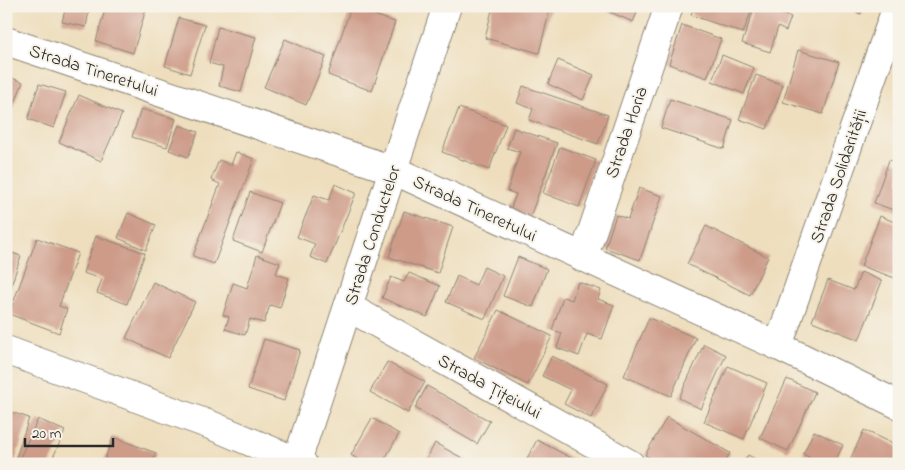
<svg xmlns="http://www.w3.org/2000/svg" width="905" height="470" viewBox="0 0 905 470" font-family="'Indie Flower',sans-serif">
<rect width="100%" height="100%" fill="#f7f3e8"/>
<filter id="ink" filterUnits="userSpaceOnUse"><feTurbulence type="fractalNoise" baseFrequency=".02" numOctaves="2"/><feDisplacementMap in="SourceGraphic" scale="10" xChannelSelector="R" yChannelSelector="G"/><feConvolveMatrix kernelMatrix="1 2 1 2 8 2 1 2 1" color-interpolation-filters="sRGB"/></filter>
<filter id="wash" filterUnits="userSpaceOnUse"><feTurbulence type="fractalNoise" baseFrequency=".0096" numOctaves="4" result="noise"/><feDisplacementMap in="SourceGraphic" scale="20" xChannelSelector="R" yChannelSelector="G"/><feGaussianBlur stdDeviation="1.12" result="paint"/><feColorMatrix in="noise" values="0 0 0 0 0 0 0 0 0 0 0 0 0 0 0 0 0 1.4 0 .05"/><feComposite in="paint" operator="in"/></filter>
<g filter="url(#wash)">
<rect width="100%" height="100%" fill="#eedebd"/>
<g id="blocks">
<!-- building -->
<g fill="#ce9b89">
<polygon points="66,6 90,6 86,27 62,22"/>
<polygon points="106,6 138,6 146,9 133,53 96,41"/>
<polygon points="366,6 389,6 386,14"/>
<polygon points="493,6 541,6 550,9 539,53 485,38"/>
<polygon points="596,6 640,6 633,22"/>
<polygon points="694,6 753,6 743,33 691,15"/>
<polygon points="755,6 791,17 786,31 778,27 770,52 742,43"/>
<polygon points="839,6 864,6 861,14"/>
<polygon points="351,7 395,22 372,91 328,75"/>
<polygon points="179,18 205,25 190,74 165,66"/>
<polygon points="682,25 721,39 707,78 669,64"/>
<polygon points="218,27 256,37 241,92 219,86 223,67 209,63"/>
<polygon points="285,39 326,57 306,105 264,87"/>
<polygon points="798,50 839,62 823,114 783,102"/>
<polygon points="722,55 754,68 744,94 712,81"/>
<polygon points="558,60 594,75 583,100 548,84"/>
<polygon points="756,75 783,85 767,129 739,119"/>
<polygon points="6,76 23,82 6,126"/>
<polygon points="39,84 66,92 54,128 28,119"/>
<polygon points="523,86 608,115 598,144 529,120 533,109 517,103"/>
<polygon points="79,95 122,114 101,161 59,142"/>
<polygon points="670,99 733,120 724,149 661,128"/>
<polygon points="459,108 506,125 489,170 442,152"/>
<polygon points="141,109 176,119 167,147 132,137"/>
<polygon points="179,125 198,132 188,157 169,150"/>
<polygon points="514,128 557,143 530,217 510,210 516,194 507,191 520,152 507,148"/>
<polygon points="560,147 596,160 579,207 543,193"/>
<polygon points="236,152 254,159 214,264 193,256 220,184 211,180 219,160 231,165"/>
<polygon points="889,160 899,163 899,212 874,203"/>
<polygon points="335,184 356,193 327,264 310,257 315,244 297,237 314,195 329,200"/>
<polygon points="639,188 662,196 640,260 605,248 616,215 628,219"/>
<polygon points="250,192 280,203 262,252 233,241"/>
<polygon points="404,211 453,227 438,273 389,257"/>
<polygon points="128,213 156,225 146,250 118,238"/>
<polygon points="880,216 899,224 899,268 895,278 861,266"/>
<polygon points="706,226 768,257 750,295 687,264"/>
<polygon points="96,236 145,253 127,304 97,293 102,279 83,273"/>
<polygon points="37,238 78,253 59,306 67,309 59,333 9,314"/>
<polygon points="6,251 21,256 7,298 6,298"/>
<polygon points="257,255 280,263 276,274 289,278 280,308 270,305 264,323 250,319 245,335 225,329 229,317 223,315 233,283 247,288"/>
<polygon points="518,257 547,269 533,307 503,296"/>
<polygon points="484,267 503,276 485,319 446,302 457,276 476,285"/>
<polygon points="861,272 882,281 859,340 812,321 828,280 854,290"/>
<polygon points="409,273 440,286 427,317 382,298 391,277 404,282"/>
<polygon points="153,282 195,302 168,358 126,338"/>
<polygon points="578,282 601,290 598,299 614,305 602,339 587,334 579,356 557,348 562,333 552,330 563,297 572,300"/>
<polygon points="498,310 552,336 528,385 474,358"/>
<polygon points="649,318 696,338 671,396 624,376"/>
<polygon points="264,339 300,350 284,401 248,389"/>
<polygon points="704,344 726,355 701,409 679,398"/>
<polygon points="552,356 608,384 591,418 564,404 571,390 542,376"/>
<polygon points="387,362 425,382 408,413 370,392"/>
<polygon points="728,366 767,383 744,439 704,422"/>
<polygon points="787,379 815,392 788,451 760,438"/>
<polygon points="427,386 490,421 477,444 415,408"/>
<polygon points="8,411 29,418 14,464 6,464"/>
<polygon points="667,417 730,453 724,464 661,464 645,455"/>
<polygon points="372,418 399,434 382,464 366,464 351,455"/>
<polygon points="38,419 65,431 50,464 17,464"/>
<polygon points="864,430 899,447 899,464 848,464"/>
<polygon points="814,431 843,445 834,464 822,464 803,454"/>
<polygon points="113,437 156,453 152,464 103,464"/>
<polygon points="537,440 583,464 524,464"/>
<polygon points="435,443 473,464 424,464"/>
<polygon points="748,455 765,464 743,464"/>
</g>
</g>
</g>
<g filter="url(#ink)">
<use href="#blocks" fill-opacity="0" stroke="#8c8474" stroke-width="1"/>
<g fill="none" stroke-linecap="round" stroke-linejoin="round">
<!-- minor casing -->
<g stroke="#8c8474" stroke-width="30">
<g id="minor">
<polyline points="6,41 393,170 778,346 899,405"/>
<polyline points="583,258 669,6"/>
<polyline points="350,308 630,464"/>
<polyline points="778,346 897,6"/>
<polyline points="6,350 213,426 303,464"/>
<polyline points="296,464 447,6"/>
</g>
</g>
<!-- minor -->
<use href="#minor" stroke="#fff" stroke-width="28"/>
</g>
</g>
<g text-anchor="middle" stroke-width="4" stroke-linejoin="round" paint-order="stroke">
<!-- street labels -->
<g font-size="18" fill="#2b2b2b" stroke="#f7f3e8">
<text transform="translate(94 70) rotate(18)" y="6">Strada Tineretului</text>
<text transform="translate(626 132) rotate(-71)" y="6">Strada Horia</text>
<text transform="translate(838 176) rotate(-71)" y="6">Strada Solidarității</text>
<text transform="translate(475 208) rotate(25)" y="6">Strada Tineretului</text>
<text transform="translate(372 235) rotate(-72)" y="6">Strada Conductelor</text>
<text transform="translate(490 386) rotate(29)" y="6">Strada Țițeiului</text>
</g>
</g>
<!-- margin -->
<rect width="905" height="470" fill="none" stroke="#f7f3e8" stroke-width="25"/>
<!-- scale -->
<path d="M25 438v8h88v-8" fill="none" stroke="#2b2b2b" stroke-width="2.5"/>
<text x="32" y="438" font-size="15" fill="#2b2b2b" stroke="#f7f3e8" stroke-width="4" paint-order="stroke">20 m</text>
</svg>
